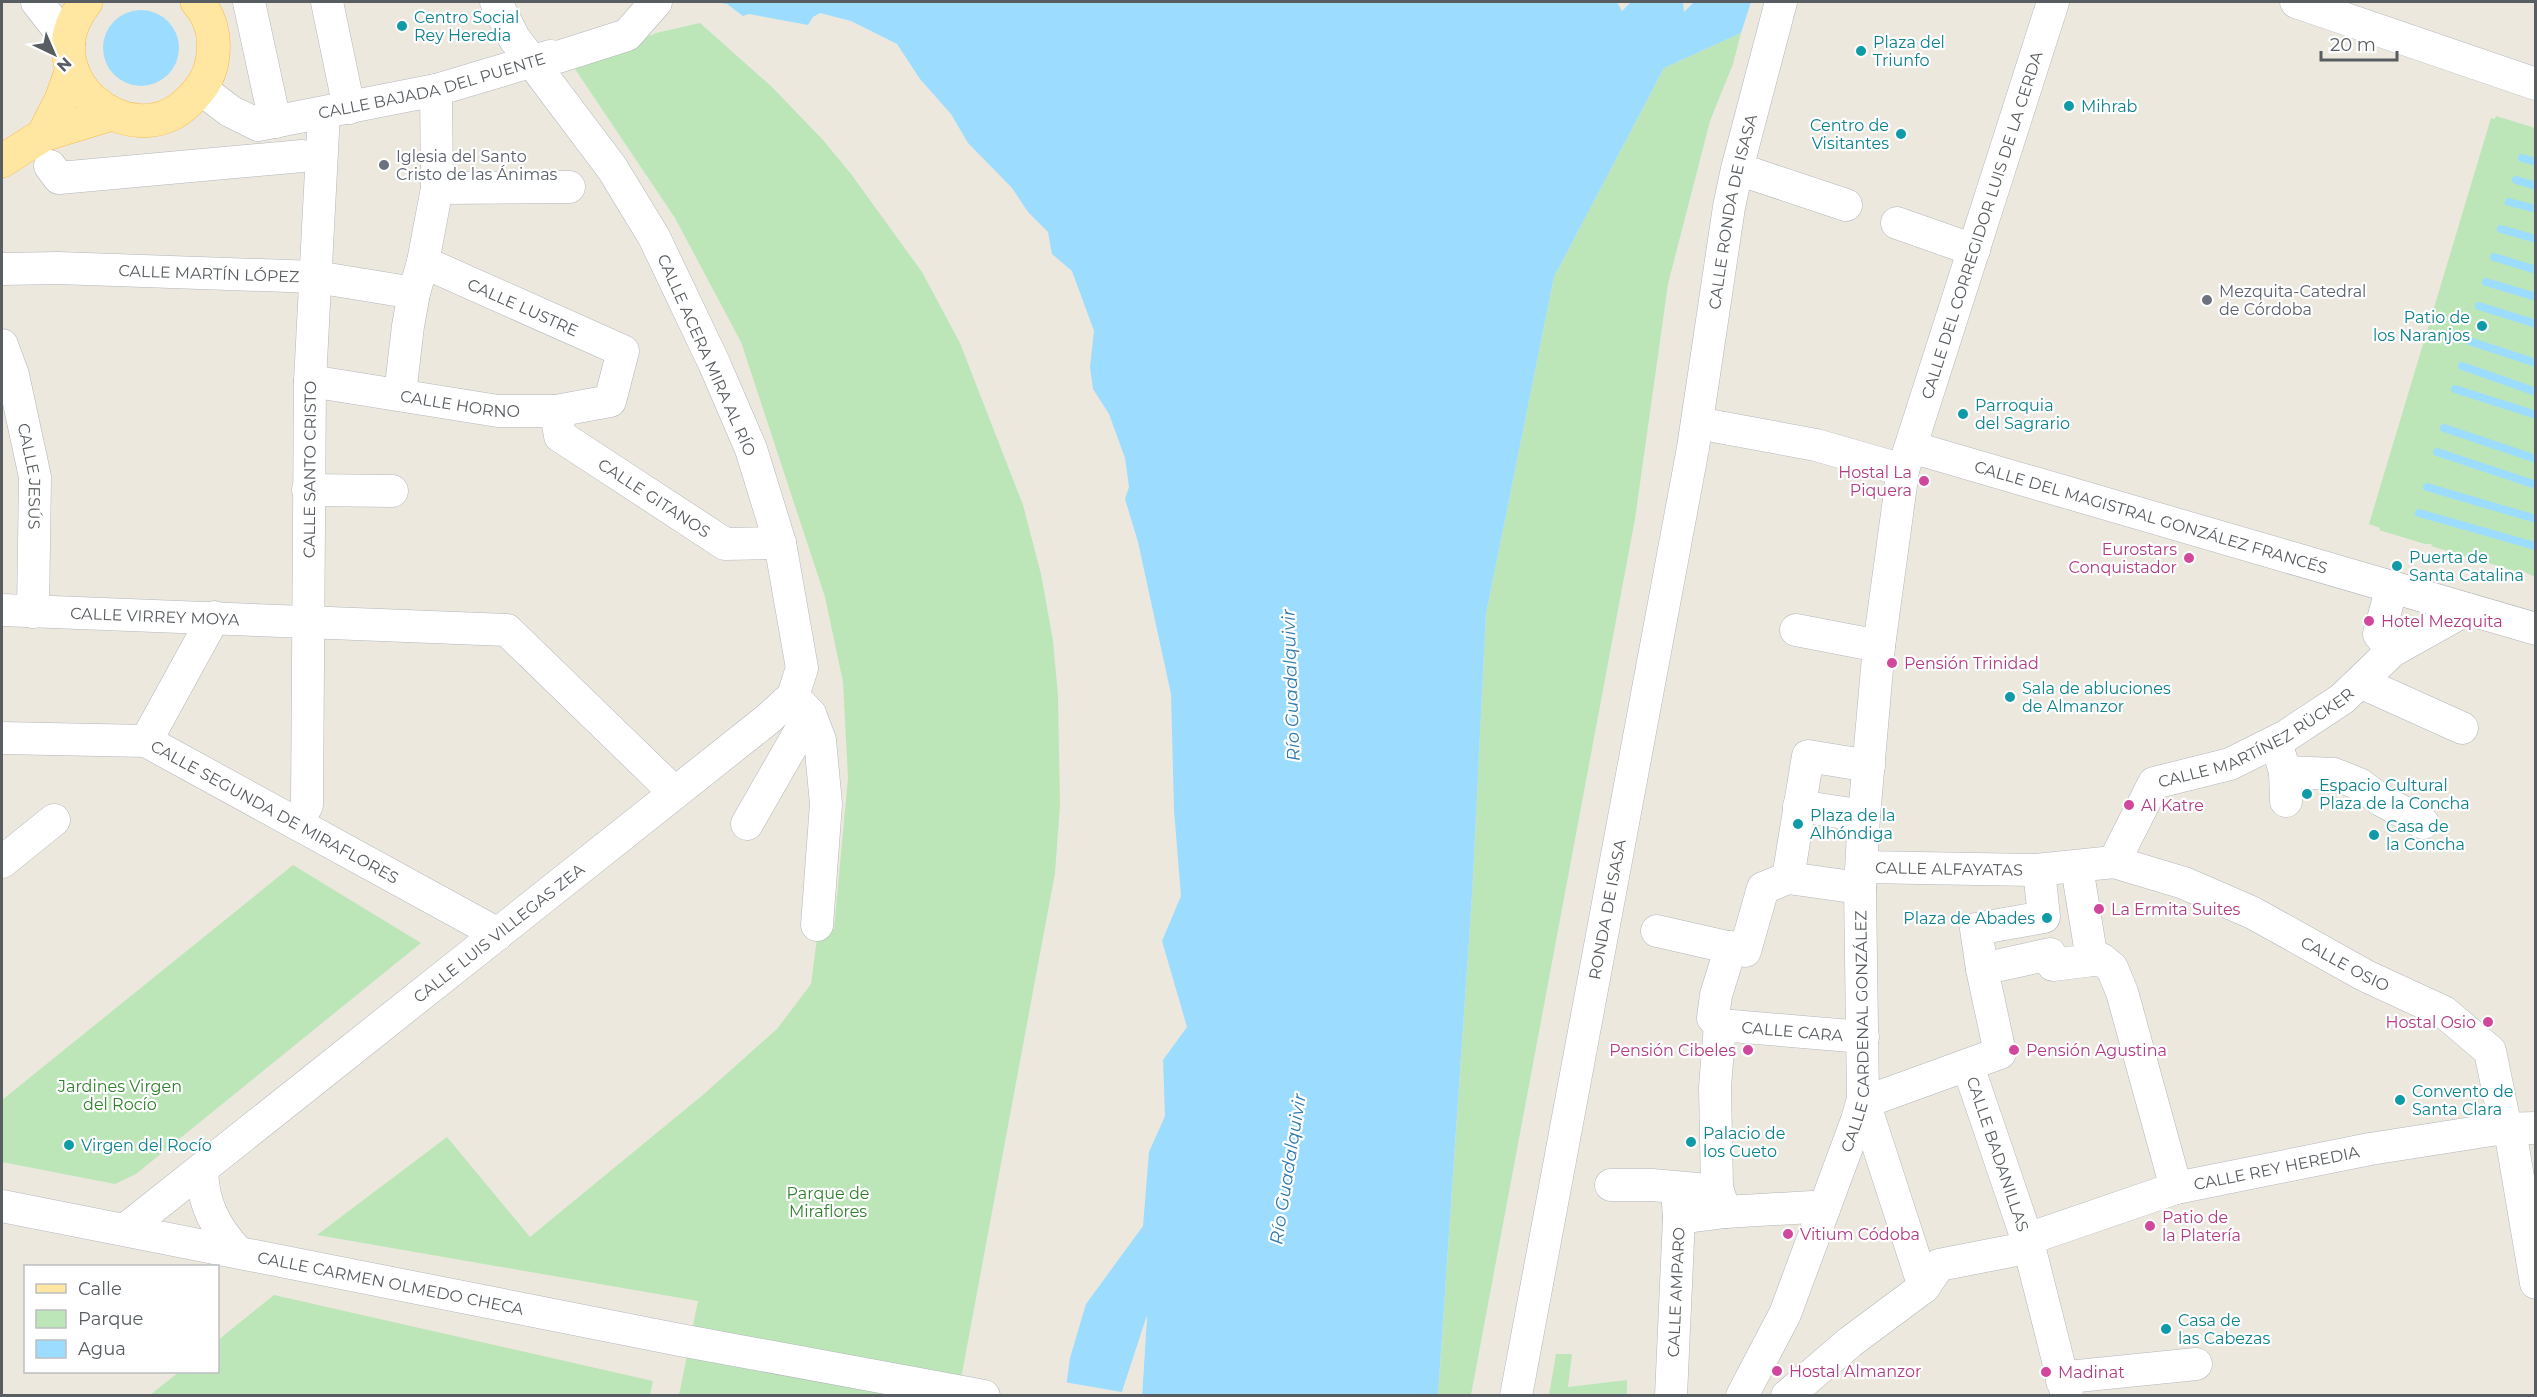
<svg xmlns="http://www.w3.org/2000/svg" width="2537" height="1397" viewBox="0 0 2537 1397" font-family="Montserrat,sans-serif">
<rect width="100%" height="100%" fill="#ece8de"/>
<!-- green -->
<g fill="#bce6b8">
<polygon points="700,23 772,87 823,140 851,174 922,272 960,343 1023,505 1041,574 1053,641 1058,695 1060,805 1055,873 958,1395 679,1395 698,1301 317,1235 447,1137 530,1237 704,1094 777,1029 811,984 818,930 834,929 848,778 843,682 825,597 741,342 675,218 575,69 656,33"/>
<polygon points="1741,33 1733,64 1710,121 1668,284 1635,519 1471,1395 1438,1396 1472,896 1486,614 1554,277 1664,68"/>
<polygon points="2496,116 2535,128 2535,577 2520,570 2518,572 2476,559 2476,557 2470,558 2431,546 2432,544 2425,544 2379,530 2380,528 2369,524 2491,118 2495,119"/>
<polygon points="293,865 421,943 136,1174 115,1184 2,1162 2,1100"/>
<polygon points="274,1295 653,1381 650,1395 150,1395 179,1372 218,1372 218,1340"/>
<polygon points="1556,1354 1572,1354 1568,1387 1627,1380 1627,1395 1644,1395 1549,1395"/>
</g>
<!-- water -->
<g fill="#9cddff">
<polygon points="715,2 1617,2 1622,11 1631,2 1683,2 1684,12 1694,2 1751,2 1741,33 1664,68 1554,277 1486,614 1472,896 1438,1395 1142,1395 1147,1317 1121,1395 1065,1395 1070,1358 1086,1304 1143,1226 1149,1152 1165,1116 1163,1060 1187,1027 1162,941 1181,896 1174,810 1171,694 1138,542 1125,499 1129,487 1125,458 1109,414 1093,389 1090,367 1094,331 1072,271 1052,254 1048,232 1028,212 1012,188 968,143 951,114 920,79 897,44 851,21 820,13 813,17 808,25 749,14 743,16 727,4"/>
<circle cx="141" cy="48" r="38"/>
</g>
<!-- pier -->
<polygon fill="#ece8de" points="1147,1315 1142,1395 1139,1395 1144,1330 1124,1396 1062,1396 1064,1382 1122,1392"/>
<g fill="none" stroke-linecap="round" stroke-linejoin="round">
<!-- stream -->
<g stroke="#9cddff" stroke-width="8">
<polyline points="2522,158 2536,162"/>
<polyline points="2516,180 2536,186"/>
<polyline points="2509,202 2536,209"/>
<polyline points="2501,229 2536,239"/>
<polyline points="2494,257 2536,270"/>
<polyline points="2486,282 2536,297"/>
<polyline points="2479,306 2536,324"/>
<polyline points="2469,341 2536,363"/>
<polyline points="2462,366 2536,392"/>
<polyline points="2455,389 2536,415"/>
<polyline points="2444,428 2536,459"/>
<polyline points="2437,452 2536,485"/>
<polyline points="2427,487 2536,519"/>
<polyline points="2419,513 2535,546"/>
</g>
<!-- minor casing -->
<g stroke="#b2b6bb" stroke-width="33">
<g id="minor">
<polyline points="37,2 69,43"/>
<polyline points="249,2 275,122"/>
<polyline points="327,2 349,108"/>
<polyline points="2296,2 2536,84"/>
<path id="s1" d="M201,89l29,22 28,14 178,-35 114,-34 8,1 69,-22 29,-33"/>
<polyline points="50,166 59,178 302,156"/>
<polyline points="1753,174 1846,205"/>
<polyline points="437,188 569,187"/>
<polyline points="1897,223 1974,250"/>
<path id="s2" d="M2,269l56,-1 258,9 98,16"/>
<path id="s3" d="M2,345l11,30 22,102 -2,135"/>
<path id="s4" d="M310,381l188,30h58l54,-10 13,-50 -200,-89"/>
<polyline points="400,394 408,326 414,293 423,262 437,188 436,90"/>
<path id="s5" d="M556,411l4,25 165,108 55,-1"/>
<polyline points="1697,423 1816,445 1903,470"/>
<path id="s6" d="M1911,447l625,182"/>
<polyline points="308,490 392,491"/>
<path id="s7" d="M2,610l505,20 168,163"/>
<polyline points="1796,630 1879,646"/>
<polyline points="2392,651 2379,634 2392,587"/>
<polyline points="2363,680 2371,687 2462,728"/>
<polyline points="793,696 810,714 820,740 826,804 817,925"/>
<path id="s8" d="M2,738l144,3 352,193"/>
<polyline points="146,741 214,617"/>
<polyline points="2279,752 2285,772 2286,801"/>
<polyline points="2285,772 2334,774 2359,784 2381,800 2423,823"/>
<polyline points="1799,806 1864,816"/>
<path id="s9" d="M297,824l10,-19 3,-424 14,-268"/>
<polyline points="747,824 810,714"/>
<polyline points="2,862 54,820"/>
<path id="s10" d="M2114,862l40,-79 76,-19 56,-28 56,-37 50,-48 75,-42"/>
<path id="s11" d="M1862,867l174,3 78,-8 70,21 69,30 113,63 78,36 46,39 14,68 7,17 25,147"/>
<polyline points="2077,867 2092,960"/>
<polyline points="2039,870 2044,917 1976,929 1982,969 2050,954 2053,965 2101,959 2112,968 2122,992 2176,1188"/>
<polyline points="1788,878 1808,756 1869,766"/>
<polyline points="1657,931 1745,951 1763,888 1788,878 1860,888"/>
<path id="s12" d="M1731,947l-15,48 -3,23 7,7 143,12"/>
<polyline points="1720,1025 1715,1087 1717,1188 1725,1212"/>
<path id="s13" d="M1968,1066l60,176 39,154"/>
<path d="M202,1170c1,34 13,57 35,81"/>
<polyline points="1611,1185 1652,1185 1697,1189"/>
<path id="s14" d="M2,1206l678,134 304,56"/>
<polyline points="1679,1218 1725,1212 1812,1207 1824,1209"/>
<path id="s15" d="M126,1229l642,-510 25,-23 9,-28 -22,-125 -29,-94 -37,-86 -60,-126 -42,-69 -98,-130 -18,-36"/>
<polyline points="1924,1287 1863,1099 1876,1098 2000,1053 1982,969"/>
<polyline points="2062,1381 2078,1376 2196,1364"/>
<path id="s16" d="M1516,1396l177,-948 36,-241 8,-38 44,-167"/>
<path id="s17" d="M1671,1396l8,-178 -2,-29"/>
<path id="s18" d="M1742,1396l43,-82 72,-194 6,-21 -3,-211 4,-72 15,-170 24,-176 150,-468"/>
<path id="s19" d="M1787,1396l63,-54 74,-55 15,-22 82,-16 12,-12 143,-49 194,-39 128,-20 38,-1"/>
</g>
</g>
<!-- major casing -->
<g stroke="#fab949" stroke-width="34">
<g id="major">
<path d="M86,2c-59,72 44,158 103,99 12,-12 20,-23 23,-39 4,-22 0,-44 -15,-60"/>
<polyline points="43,135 61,100 72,69"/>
<polyline points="2,161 43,135 112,114"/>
</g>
</g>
<!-- minor -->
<use href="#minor" stroke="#fff" stroke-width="32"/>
<!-- major -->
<use href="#major" stroke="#ffe7a1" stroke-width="33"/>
</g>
<!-- markers -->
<g fill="#0f9aa8" stroke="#fff" stroke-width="2">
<circle cx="402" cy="26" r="6"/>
<circle cx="1861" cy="51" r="6"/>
<circle cx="2069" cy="106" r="6"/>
<circle cx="1901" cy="134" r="6"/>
<circle cx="2482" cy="326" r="6"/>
<circle cx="1963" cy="414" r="6"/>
<circle cx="2397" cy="566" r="6"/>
<circle cx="2010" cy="697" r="6"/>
<circle cx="2307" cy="794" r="6"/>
<circle cx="1798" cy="824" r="6"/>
<circle cx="2374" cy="835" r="6"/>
<circle cx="2047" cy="918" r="6"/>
<circle cx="2400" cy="1100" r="6"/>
<circle cx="1691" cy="1142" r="6"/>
<circle cx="69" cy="1145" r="6"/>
<circle cx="2166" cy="1329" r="6"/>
</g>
<g fill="#6b7280" stroke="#fff" stroke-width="2">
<circle cx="384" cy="165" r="6"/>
<circle cx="2207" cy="300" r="6"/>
</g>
<g fill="#d1479c" stroke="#fff" stroke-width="2">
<circle cx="1924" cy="481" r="6"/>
<circle cx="2189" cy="558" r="6"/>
<circle cx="2369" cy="621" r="6"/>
<circle cx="1892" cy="663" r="6"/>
<circle cx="2129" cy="805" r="6"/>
<circle cx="2099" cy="909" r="6"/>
<circle cx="2488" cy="1022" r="6"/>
<circle cx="1748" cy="1050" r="6"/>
<circle cx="2014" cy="1050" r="6"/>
<circle cx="2150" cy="1226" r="6"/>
<circle cx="1788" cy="1234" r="6"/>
<circle cx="1777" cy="1371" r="6"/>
<circle cx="2046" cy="1372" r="6"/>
</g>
<g text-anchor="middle" stroke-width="4.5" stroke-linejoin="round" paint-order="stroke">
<!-- culture labels -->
<g font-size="16" fill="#0d838f" stroke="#fff" text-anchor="start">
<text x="414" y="23">Centro Social<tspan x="414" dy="18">Rey Heredia</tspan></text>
<text x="1873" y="48">Plaza del<tspan x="1873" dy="18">Triunfo</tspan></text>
<text x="2081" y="112">Mihrab</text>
<text x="1889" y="131" text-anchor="end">Centro de<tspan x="1889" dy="18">Visitantes</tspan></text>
<text x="2470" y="323" text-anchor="end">Patio de<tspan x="2470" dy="18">los Naranjos</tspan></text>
<text x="1975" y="411">Parroquia<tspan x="1975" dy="18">del Sagrario</tspan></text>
<text x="2409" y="563">Puerta de<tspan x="2409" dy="18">Santa Catalina</tspan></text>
<text x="2022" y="694">Sala de abluciones<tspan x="2022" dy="18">de Almanzor</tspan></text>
<text x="2319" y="791">Espacio Cultural<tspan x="2319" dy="18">Plaza de la Concha</tspan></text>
<text x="1810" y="821">Plaza de la<tspan x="1810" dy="18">Alhóndiga</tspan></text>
<text x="2386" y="832">Casa de<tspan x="2386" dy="18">la Concha</tspan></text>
<text x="2035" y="924" text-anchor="end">Plaza de Abades</text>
<text x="2412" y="1097">Convento de<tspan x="2412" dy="18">Santa Clara</tspan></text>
<text x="1703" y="1139">Palacio de<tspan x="1703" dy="18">los Cueto</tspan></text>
<text x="81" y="1151">Virgen del Rocío</text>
<text x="2178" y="1326">Casa de<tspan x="2178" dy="18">las Cabezas</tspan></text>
</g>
<!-- street labels -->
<g font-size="16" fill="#585d61" stroke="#fff">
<text dy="6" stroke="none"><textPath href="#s1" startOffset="246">CALLE BAJADA DEL PUENTE</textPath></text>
<text dy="6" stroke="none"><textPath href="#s16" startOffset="1204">CALLE RONDA DE ISASA</textPath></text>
<text dy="6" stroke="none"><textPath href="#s18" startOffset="1210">CALLE DEL CORREGIDOR LUIS DE LA CERDA</textPath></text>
<text dy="6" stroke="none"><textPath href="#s2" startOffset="207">CALLE MARTÍN LÓPEZ</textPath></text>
<text transform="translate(523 307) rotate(24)" y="6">CALLE LUSTRE</text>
<text transform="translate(707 355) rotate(66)" y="6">CALLE ACERA MIRA AL RÍO</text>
<text dy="6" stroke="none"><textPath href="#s4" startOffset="152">CALLE HORNO</textPath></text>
<text dy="6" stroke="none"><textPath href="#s9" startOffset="357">CALLE SANTO CRISTO</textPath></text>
<text dy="6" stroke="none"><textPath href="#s3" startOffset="135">CALLE JESÚS</textPath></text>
<text dy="6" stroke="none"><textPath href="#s5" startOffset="138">CALLE GITANOS</textPath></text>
<text dy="6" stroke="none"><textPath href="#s6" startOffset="250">CALLE DEL MAGISTRAL GONZÁLEZ FRANCÉS</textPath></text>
<text dy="6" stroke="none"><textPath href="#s7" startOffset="153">CALLE VIRREY MOYA</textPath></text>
<text dy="6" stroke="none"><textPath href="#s10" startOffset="201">CALLE MARTÍNEZ RÜCKER</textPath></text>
<text dy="6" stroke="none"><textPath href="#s8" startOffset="291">CALLE SEGUNDA DE MIRAFLORES</textPath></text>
<text dy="6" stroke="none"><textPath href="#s11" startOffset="87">CALLE ALFAYATAS</textPath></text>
<text dy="6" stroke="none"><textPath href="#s16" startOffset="495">RONDA DE ISASA</textPath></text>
<text dy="6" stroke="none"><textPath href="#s15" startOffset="476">CALLE LUIS VILLEGAS ZEA</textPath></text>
<text dy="6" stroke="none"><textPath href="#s11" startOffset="506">CALLE OSIO</textPath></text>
<text dy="6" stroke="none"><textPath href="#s12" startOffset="156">CALLE CARA</textPath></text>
<text dy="6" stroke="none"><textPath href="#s18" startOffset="388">CALLE CARDENAL GONZÁLEZ</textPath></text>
<text dy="6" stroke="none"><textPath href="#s13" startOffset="93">CALLE BADANILLAS</textPath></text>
<text dy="6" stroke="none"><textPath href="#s19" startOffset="556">CALLE REY HEREDIA</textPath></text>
<text dy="6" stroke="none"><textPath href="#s14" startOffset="396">CALLE CARMEN OLMEDO CHECA</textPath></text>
<text dy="6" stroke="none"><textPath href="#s17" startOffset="104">CALLE AMPARO</textPath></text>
</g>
<!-- worship labels -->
<g font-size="16" fill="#5b616d" stroke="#fff" text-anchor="start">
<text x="396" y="162">Iglesia del Santo<tspan x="396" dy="18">Cristo de las Ánimas</tspan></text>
<text x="2219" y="297">Mezquita-Catedral<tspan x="2219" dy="18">de Córdoba</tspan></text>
</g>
<!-- hotel labels -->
<g font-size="16" fill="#b23c85" stroke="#fff" text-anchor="start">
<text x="1912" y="478" text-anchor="end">Hostal La<tspan x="1912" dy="18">Piquera</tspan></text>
<text x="2177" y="555" text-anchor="end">Eurostars<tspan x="2177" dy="18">Conquistador</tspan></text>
<text x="2381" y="627">Hotel Mezquita</text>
<text x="1904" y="669">Pensión Trinidad</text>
<text x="2141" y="811">Al Katre</text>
<text x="2111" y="915">La Ermita Suites</text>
<text x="2476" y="1028" text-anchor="end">Hostal Osio</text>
<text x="1736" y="1056" text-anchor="end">Pensión Cibeles</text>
<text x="2026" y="1056">Pensión Agustina</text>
<text x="2162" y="1223">Patio de<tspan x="2162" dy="18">la Platería</tspan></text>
<text x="1800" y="1240">Vitium Códoba</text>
<text x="1789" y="1377">Hostal Almanzor</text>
<text x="2058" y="1378">Madinat</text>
</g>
<!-- park labels -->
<g font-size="16" fill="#31822e" stroke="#fff">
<text x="120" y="1092">Jardines Virgen<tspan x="120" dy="18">del Rocío</tspan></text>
<text x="828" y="1199">Parque de<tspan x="828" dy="18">Miraflores</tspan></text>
</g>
<!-- water labels -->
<g font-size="18" font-style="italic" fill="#317aad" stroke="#fff">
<text transform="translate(1291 685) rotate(-92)" y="6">Río Guadalquivir</text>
<text transform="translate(1288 1169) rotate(-81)" y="6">Río Guadalquivir</text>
</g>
</g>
<!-- border -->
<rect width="2537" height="1397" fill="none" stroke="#585d61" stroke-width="6"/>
<!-- legend -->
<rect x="24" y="1265" width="195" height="108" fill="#ffffff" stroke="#bcbec0" stroke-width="1.5"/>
<rect x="36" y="1284" width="30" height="9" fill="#ffe7a1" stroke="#bcbec0" stroke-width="1.5"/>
<text x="78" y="1295" font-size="18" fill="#585d61">Calle</text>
<rect x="36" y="1310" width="30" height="18" fill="#bce6b8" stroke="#bcbec0" stroke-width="1.5"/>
<text x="78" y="1325" font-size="18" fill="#585d61">Parque</text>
<rect x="36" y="1340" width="30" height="18" fill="#9cddff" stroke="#bcbec0" stroke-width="1.5"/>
<text x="78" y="1355" font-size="18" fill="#585d61">Agua</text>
<!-- north arrow -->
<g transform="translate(54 54) rotate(136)" stroke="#ffffff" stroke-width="4.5" paint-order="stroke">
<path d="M0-4.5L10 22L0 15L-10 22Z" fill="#585d61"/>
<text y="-9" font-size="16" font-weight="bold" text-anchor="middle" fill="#585d61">N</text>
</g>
<!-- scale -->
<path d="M2321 51v9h76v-9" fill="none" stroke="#585d61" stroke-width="3"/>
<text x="2330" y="51" font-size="18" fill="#585d61" stroke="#ffffff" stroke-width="4.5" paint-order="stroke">20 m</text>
</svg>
